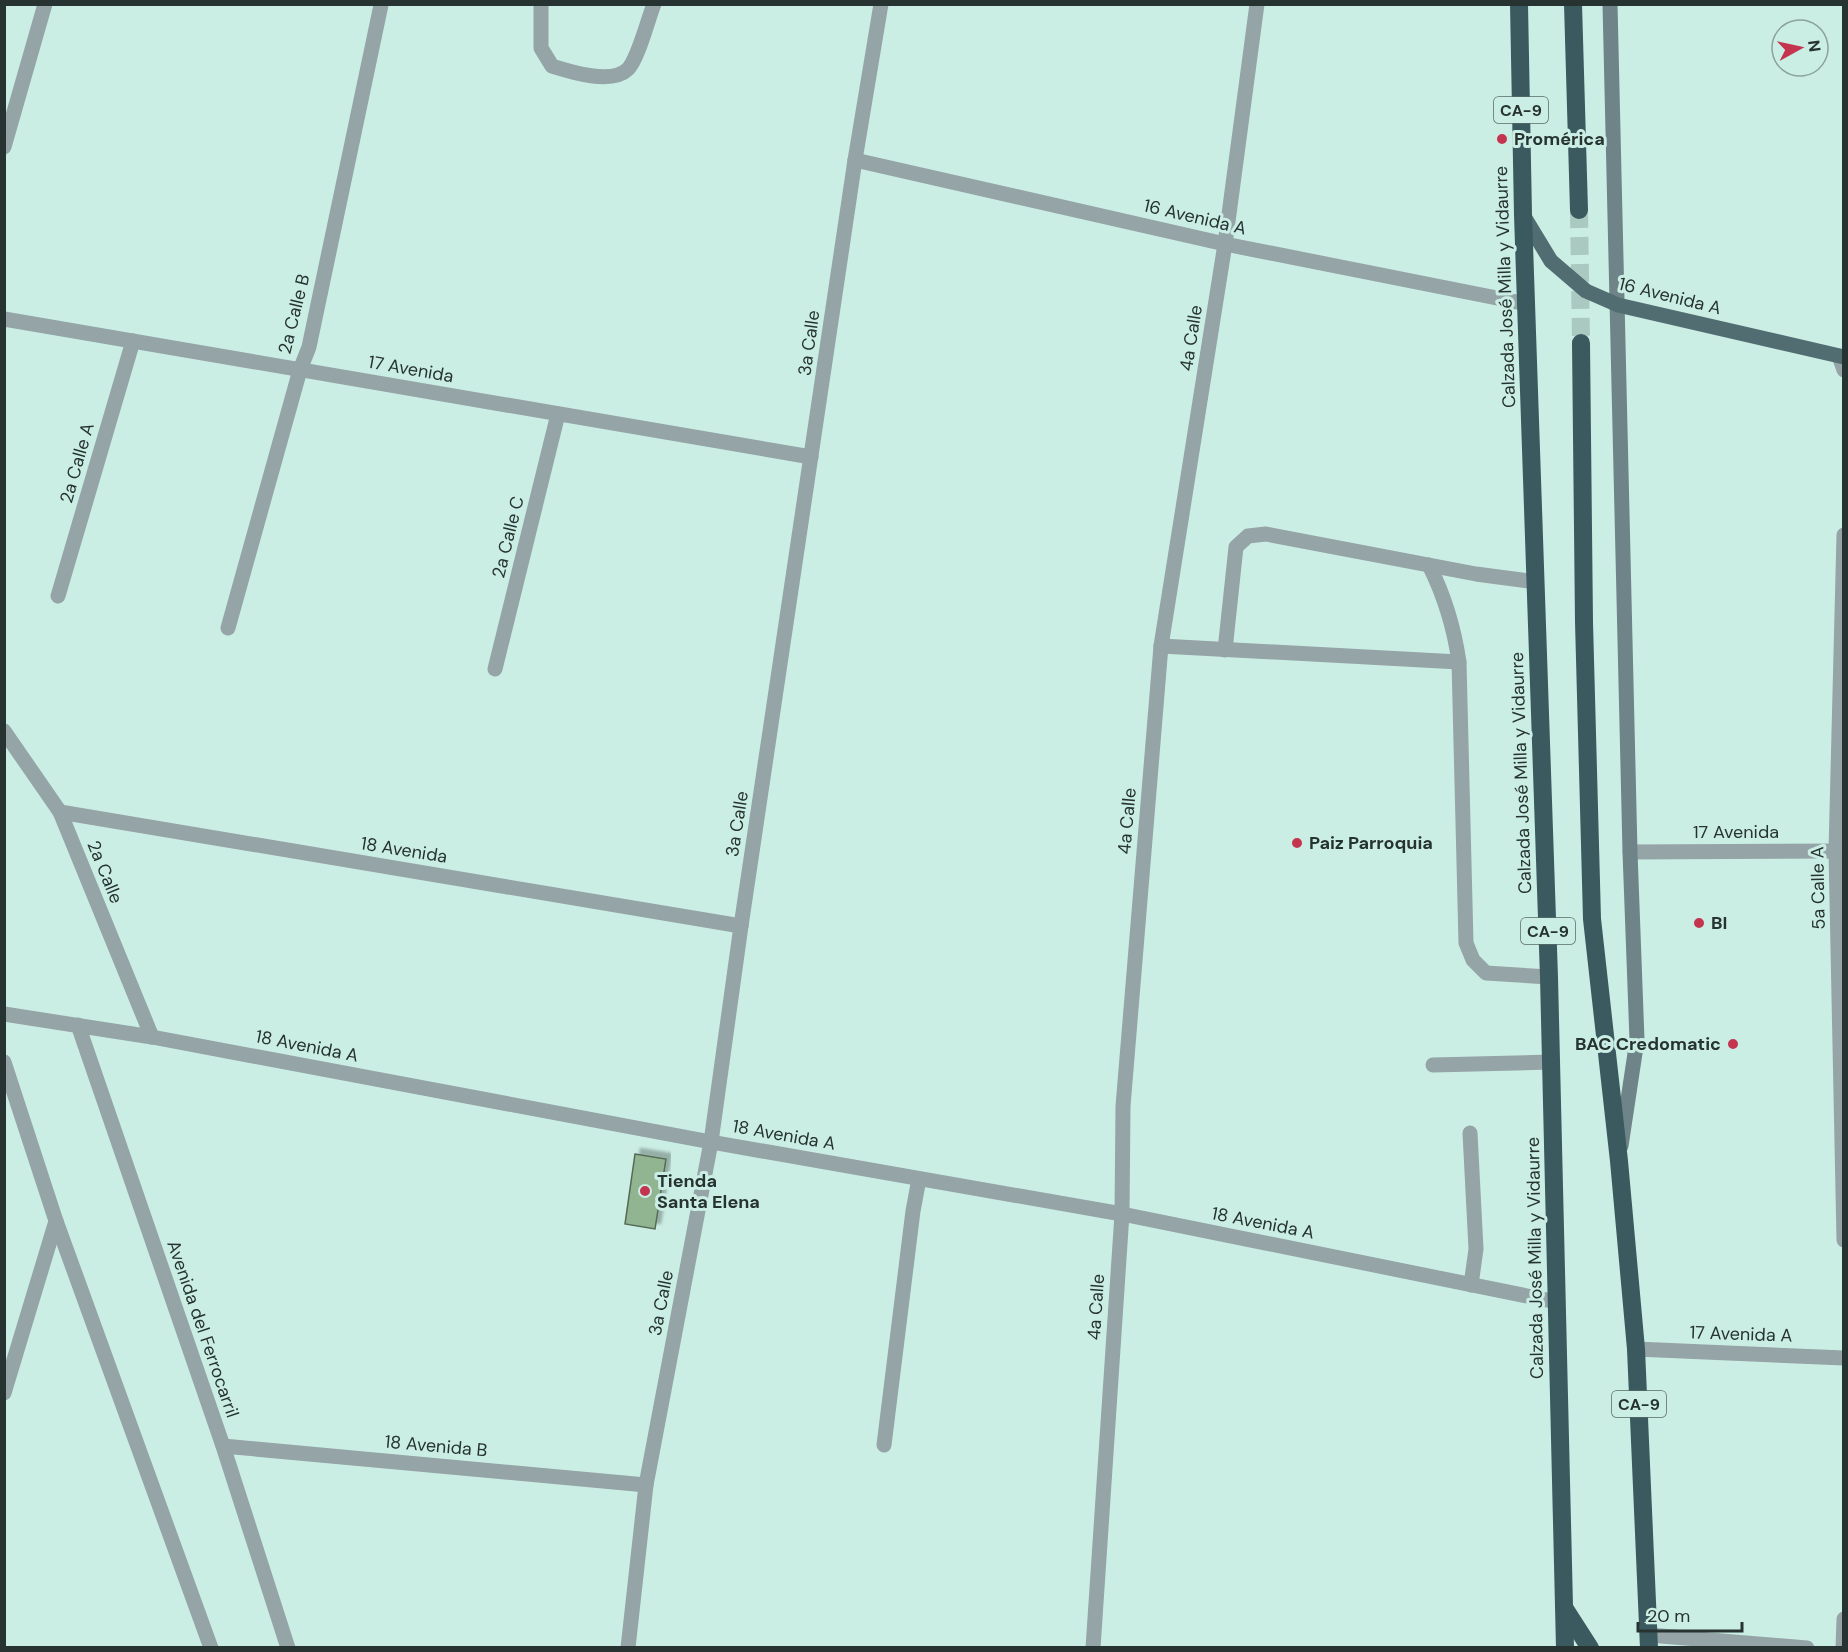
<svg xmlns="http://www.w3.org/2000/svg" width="1848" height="1652" viewBox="0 0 1848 1652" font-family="'DM Sans',sans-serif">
<defs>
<filter id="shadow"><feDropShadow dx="5.5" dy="-5.5" stdDeviation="1.5" flood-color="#0004"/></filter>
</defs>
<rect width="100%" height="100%" fill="#cbeee4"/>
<!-- building -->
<polygon fill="#91b491" stroke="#556955" stroke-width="1.5" filter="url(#shadow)" points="635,1154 666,1159 655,1229 625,1224"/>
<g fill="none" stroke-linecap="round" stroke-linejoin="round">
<!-- highway-tunnel -->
<polyline stroke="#aac9c0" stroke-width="18" stroke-dasharray="18 9" stroke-linecap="butt" points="1579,210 1581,343"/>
<!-- lane -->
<g stroke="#95a4a6" stroke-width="15">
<path d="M541,4v44l11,18c19,6 60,19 76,3 10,-10 20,-50 26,-65"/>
<path d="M1429,565c16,32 25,62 30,97l7,281 7,17 13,13 63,4"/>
<polyline points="1161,646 1459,662"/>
<polyline points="1225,650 1236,547 1248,536 1266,534 1476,574 1536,582"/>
<polyline points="1433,1065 1551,1062"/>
<polyline points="1470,1133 1476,1249 1471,1285"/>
<polyline points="884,1445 913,1211 919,1179"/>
</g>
<!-- street -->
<g stroke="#95a4a6" stroke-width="15">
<polyline points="4,147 45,4"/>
<polyline points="855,160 1225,244 1527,304"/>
<polyline points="4,319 811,457"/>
<polyline points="1839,356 1844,370"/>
<polyline points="1844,535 1836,851 1844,1240"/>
<polyline points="58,596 133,341"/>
<polyline points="228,628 300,370 309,347 381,5"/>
<polyline points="495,669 558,414"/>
<polyline points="4,731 60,812 152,1037"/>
<polyline points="60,812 741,926"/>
<polyline points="1630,852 1844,851"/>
<polyline points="4,1014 152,1037 711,1142 1122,1214 1557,1302"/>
<polyline points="78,1025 223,1446 288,1648"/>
<polyline points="4,1062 56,1221 211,1648"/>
<polyline points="1636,1349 1844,1358"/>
<polyline points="4,1393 56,1221"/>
<polyline points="223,1446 646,1485"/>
<polyline points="1649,1635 1807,1648"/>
<polyline points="628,1648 646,1485 711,1142 741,926 855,160 881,4"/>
<polyline points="1093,1648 1122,1214 1123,1106 1161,646 1225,244 1257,4"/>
<polyline points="1843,1648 1844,1619"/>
</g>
<!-- secondary -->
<polyline stroke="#6e8488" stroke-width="15" points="1610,4 1630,852 1637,1040 1621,1146"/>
<!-- primary -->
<polyline stroke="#526d72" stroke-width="15" points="1523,215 1551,261 1586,291 1618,305 1844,357"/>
<!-- highway -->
<g stroke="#3a5a60" stroke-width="18">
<polyline points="1519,4 1523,215 1549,977 1565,1648"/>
<polyline points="1573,4 1579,210"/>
<polyline points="1581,343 1584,622 1592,919 1619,1161 1636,1349 1649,1648"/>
<polyline points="1565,1609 1590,1648"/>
</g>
</g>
<!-- markers -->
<g fill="#c4344f" stroke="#cbeee4" stroke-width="2">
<circle cx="1502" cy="139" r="6"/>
<circle cx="1297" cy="843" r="6"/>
<circle cx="1699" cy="923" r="6"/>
<circle cx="1733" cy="1044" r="6"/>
<circle cx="645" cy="1191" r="6"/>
</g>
<g text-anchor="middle" stroke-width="6" stroke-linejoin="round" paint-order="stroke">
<!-- shield labels -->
<g fill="#cbeee4" stroke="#586b66" stroke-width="1.5">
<rect x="1494" y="97" width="54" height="26" rx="4.5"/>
<rect x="1521" y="918" width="54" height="26" rx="4.5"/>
<rect x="1612" y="1391" width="54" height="26" rx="4.5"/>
</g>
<g font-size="16" font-weight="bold" fill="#263330">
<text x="1521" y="116">CA-9</text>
<text x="1548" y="937">CA-9</text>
<text x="1639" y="1410">CA-9</text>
</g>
<!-- poi labels -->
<g font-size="18" font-weight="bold" fill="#263330" stroke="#cbeee4" text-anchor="start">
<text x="1514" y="145">Promérica</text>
<text x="1309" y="849">Paiz Parroquia</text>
<text x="1711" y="929">BI</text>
<text x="1721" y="1050" text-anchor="end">BAC Credomatic</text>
<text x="657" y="1187">Tienda<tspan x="657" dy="21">Santa Elena</tspan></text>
</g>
<!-- street labels -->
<g font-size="18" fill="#263330" stroke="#cbeee4">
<text transform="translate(1195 217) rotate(13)" y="6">16 Avenida A</text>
<text transform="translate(1505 287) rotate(-92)" y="6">Calzada José Milla y Vidaurre</text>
<text transform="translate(1670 296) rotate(14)" y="6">16 Avenida A</text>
<text transform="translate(294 314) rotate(-76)" y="6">2a Calle B</text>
<text transform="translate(1191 338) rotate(-81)" y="6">4a Calle</text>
<text transform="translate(809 343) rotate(-82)" y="6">3a Calle</text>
<text transform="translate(411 369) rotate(10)" y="6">17 Avenida</text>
<text transform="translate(77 463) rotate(-74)" y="6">2a Calle A</text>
<text transform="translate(508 537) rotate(-76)" y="6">2a Calle C</text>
<text transform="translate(1521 773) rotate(-92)" y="6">Calzada José Milla y Vidaurre</text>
<text transform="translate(1127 821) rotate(-85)" y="6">4a Calle</text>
<text transform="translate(737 824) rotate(-81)" y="6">3a Calle</text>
<text x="1736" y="838">17 Avenida</text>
<text transform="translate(404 850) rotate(9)" y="6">18 Avenida</text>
<text transform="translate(105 872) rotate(68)" y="6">2a Calle</text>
<text transform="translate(1818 888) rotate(-91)" y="6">5a Calle A</text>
<text transform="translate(307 1046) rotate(11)" y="6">18 Avenida A</text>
<text transform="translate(784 1135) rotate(10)" y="6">18 Avenida A</text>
<text transform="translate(1263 1223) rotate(11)" y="6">18 Avenida A</text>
<text transform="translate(1535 1258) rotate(-91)" y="6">Calzada José Milla y Vidaurre</text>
<text transform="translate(661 1303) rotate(-79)" y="6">3a Calle</text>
<text transform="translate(1096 1307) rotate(-86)" y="6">4a Calle</text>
<text transform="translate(203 1329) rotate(71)" y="6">Avenida del Ferrocarril</text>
<text transform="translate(1741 1334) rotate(2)" y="6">17 Avenida A</text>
<text transform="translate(436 1446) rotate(5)" y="6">18 Avenida B</text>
</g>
</g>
<!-- border -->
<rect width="1848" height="1652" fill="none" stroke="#263330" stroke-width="12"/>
<!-- north arrow -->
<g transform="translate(1800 48) rotate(82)"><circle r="28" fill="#cbeee4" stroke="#89a39c" stroke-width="1.5"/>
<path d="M0-4.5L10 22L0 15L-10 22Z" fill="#c4344f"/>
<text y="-9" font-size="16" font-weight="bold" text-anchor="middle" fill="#263330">N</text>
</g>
<!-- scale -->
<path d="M1638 1622v9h104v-9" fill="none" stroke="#263330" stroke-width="3"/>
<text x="1647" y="1622" font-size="18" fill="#263330" stroke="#cbeee4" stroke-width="4.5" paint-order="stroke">20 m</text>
</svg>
